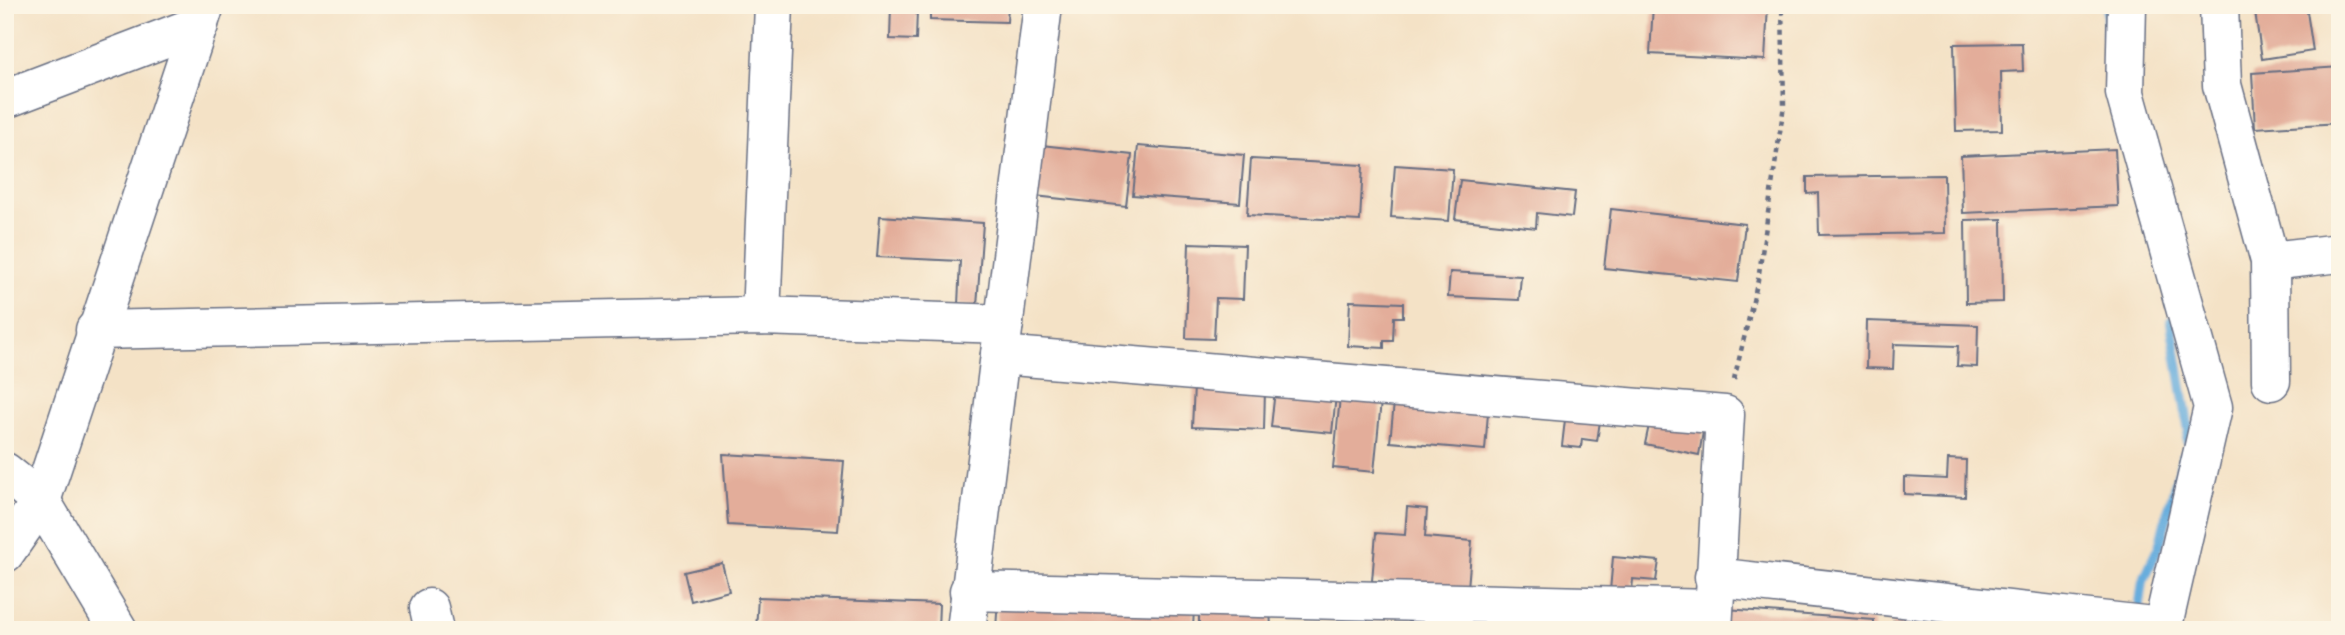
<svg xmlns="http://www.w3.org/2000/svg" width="2345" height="635" viewBox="0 0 2345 635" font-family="'Old Standard TT',serif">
<rect width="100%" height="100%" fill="#fcf5e5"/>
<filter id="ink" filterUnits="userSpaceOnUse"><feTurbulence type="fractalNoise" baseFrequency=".0143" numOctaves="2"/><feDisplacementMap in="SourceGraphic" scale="14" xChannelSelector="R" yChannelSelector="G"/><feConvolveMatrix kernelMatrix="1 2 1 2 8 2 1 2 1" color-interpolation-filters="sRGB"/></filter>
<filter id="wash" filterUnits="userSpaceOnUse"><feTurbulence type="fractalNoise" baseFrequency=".00686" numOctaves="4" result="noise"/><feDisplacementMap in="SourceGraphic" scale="28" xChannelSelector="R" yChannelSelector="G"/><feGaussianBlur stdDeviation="1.57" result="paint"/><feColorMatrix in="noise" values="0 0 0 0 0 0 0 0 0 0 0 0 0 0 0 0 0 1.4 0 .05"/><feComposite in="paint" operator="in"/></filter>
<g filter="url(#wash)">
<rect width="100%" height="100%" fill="#f4e2c6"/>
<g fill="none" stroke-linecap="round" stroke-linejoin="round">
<!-- stream -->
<g stroke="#67addd" stroke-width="10">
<polyline points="2107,5 2107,48"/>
<polyline points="2171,322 2189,431 2187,440"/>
<polyline points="2138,618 2143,581 2159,546 2183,456"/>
</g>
</g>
<g id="blocks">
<!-- building -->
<g fill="#e3ad9a">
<polygon points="891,5 1008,5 1007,22 930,20 930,10 917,10 916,40 890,39"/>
<polygon points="1653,5 1768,5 1765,60 1650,54"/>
<polygon points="2254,5 2306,5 2313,51 2262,59"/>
<polygon points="2022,43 2023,71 2001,72 2002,130 1956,131 1954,44"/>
<polygon points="2340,67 2340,123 2255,128 2252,73"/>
<polygon points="1041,145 1132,155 1126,206 1035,196"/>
<polygon points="1138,146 1244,155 1240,203 1133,195"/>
<polygon points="2115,149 2118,206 1963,213 1961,156"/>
<polygon points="1251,159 1363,165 1360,221 1247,215"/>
<polygon points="1395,165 1453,169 1449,221 1391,217"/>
<polygon points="1944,175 1945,233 1819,235 1818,193 1807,194 1807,177"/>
<polygon points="1460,180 1575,192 1572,217 1537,213 1536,228 1455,219"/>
<polygon points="1611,209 1745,224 1738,282 1604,268"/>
<polygon points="880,216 983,223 977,306 958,305 960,261 877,257"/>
<polygon points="2002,219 2003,302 1966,303 1965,220"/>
<polygon points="1189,243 1245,245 1243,299 1216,298 1214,339 1186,338"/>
<polygon points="1450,272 1521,276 1519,300 1448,297"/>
<polygon points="1350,301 1403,303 1403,317 1394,317 1393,341 1384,341 1384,348 1348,346"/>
<polygon points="1867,321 1978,325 1977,367 1957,366 1958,346 1894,344 1893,369 1866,368"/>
<polygon points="1194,386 1265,389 1264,430 1192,427"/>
<polygon points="1275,390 1336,395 1332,433 1271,427"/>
<polygon points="1395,393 1489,401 1485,450 1390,442"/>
<polygon points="1340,397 1381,401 1374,472 1333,468"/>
<polygon points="1566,411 1601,415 1597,441 1582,439 1581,448 1562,446"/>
<polygon points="1651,416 1704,426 1699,455 1645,444"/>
<polygon points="723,454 844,461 838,531 728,525"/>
<polygon points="1948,459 1966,460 1965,497 1904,494 1904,477 1947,479"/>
<polygon points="1407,507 1427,509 1425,537 1472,541 1468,588 1372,581 1376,533 1405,535"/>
<polygon points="1613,557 1659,561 1656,581 1633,579 1631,603 1609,602"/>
<polygon points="722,563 729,591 691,601 684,572"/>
<polygon points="758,597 939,604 938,630 756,630"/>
<polygon points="998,597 1194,607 1193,630 996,630"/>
<polygon points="1199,604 1270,607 1271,630 1199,630"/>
<polygon points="1726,609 1874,620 1874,630 1724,630"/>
<polygon points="1551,616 1705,619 1705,630 1551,630"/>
<polygon points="1893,621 1958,626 1958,630 1892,630"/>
<polygon points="1468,622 1530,624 1530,630 1468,630"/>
</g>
</g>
</g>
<g filter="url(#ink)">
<use href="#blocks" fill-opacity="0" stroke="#676e82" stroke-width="2"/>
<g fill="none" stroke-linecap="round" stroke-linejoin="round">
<!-- minor casing -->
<g stroke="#676e82" stroke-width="41">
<g id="minor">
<polyline points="2127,5 2125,93 2213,407 2162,630"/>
<polyline points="2219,5 2222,85 2270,261 2271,381"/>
<polyline points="5,99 199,25"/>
<polyline points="2270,261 2340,253"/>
<polyline points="761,316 774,5"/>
<polyline points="95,330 761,316 1004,324"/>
<polyline points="1000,355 1725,415 1713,630"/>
<polyline points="5,472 41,501 118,630"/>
<polyline points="5,553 41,501 205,5"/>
<polyline points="1714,577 2162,627"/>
<polyline points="969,591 1713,609"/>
<polyline points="429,608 434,630"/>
<polyline points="966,630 1043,5"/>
</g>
</g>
<!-- path -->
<polyline stroke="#676e82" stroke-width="4.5" stroke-dasharray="5 5" stroke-linecap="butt" points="1734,380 1758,280 1784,105 1782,5"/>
<!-- minor -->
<use href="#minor" stroke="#fff" stroke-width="38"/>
</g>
</g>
<!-- margin -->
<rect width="2345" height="635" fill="none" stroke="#fcf5e5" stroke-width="28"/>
</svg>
